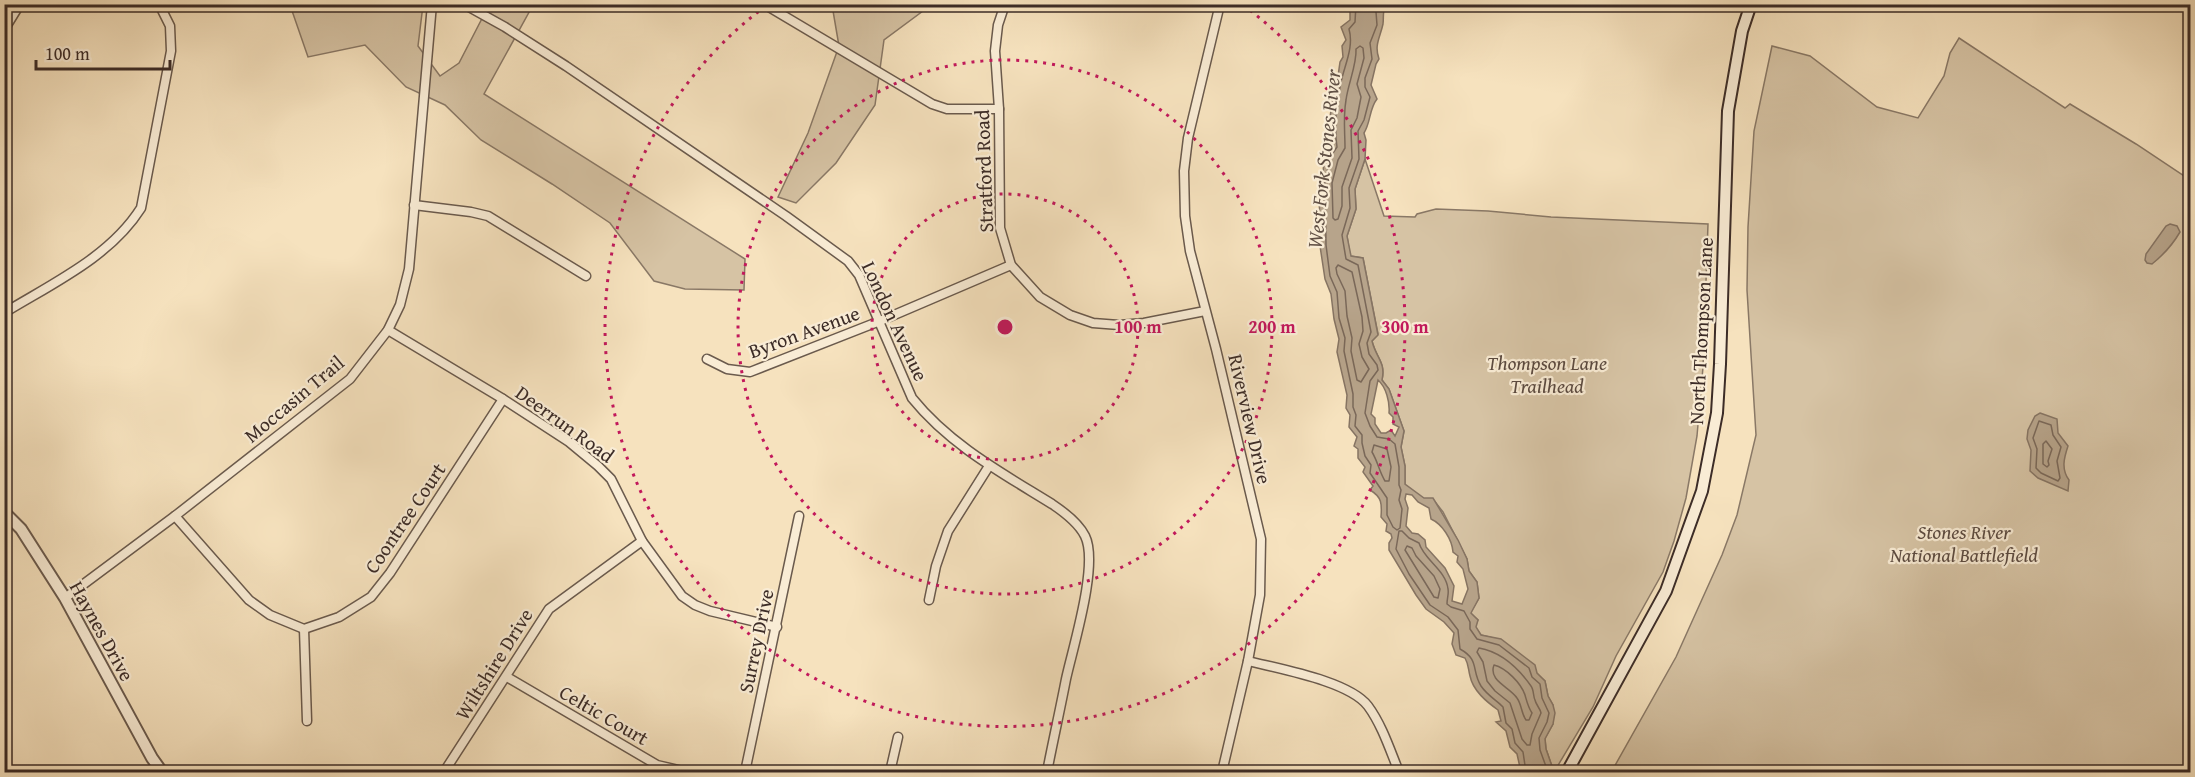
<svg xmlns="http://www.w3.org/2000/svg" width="2195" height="777" viewBox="0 0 2195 777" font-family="'Gentium Book Plus',serif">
<rect width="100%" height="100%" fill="#f6e2be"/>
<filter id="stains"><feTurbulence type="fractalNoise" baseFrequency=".00333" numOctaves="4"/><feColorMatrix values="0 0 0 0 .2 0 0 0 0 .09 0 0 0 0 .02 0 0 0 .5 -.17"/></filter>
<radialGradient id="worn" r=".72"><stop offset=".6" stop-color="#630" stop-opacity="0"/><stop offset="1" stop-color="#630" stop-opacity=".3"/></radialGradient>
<!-- green -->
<g fill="#d6c3a4" stroke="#897866" stroke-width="1.5">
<polygon points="290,5 423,5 418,46 440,76 459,63 489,5 533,5 484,94 745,259 744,290 685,289 654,281 610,223 552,184 481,140 445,105 406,87 365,45 308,57"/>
<polygon points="832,5 926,5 927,8 884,40 875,105 836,163 796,203 778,197 808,133 839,46"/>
<polygon points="1959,38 2065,108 2070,104 2136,144 2190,180 2190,772 1610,772 1613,769 1676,657 1722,555 1737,515 1756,435 1747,290 1748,227 1754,131 1772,46 1810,56 1877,107 1918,118 1944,76 1950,53"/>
<path d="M1365,159l19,57 31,1 2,-3 19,-5 52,2 63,6 157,7 -5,143 -6,69 -11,62 -12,43 -11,31 -47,84 -23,51 -39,65 -8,-23 -1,-11 8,-14v-19l-5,-9 -3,-15 -44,-41 -20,-5 -6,-8 3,-7 -8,-7 9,-15 -2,-16 -8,-11 -2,-12 -24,-47 -10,-13h-9l-19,-14v-19l-4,-19 3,-16 -15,-42 -7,-9c4,-18 -6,-22 -10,-39l6,-7 -15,-76 -13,-2 -3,-20 9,-27 -1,-20z"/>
</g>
<!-- water -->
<g fill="#b7a48b" stroke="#867463" stroke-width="1.5" fill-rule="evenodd">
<path d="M1353,4l33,1c-4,7 -2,12 -3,19 -3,14 -9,21 -4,35l-3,5 -5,21 6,14c-8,10 -6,23 -13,34l2,7 -1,19 -10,30 1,20 -9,27 4,20 12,2 15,77 -6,6c4,17 14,21 10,39l7,9 15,42 -3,16 4,19v18l19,14h9l25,42 9,19 2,12 8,11 2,16 -8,15 7,7 -2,7 5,8 20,4 34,26 2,8 8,8 3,15 5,9 2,8 -2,11 -8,15 1,10 8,23h-33l-4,-18 -7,-7 -4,-16 -10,-9 5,-1 -3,-11c-11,-8 -25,-19 -28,-34 -2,-7 -1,-11 -5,-18l-9,-3 -4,-11 2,-11 -10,-11 -18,-13 -10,-14 -27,-45v-7l3,-5 -1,-4 -5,-3 1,-7 -6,-7c1,-13 1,-20 -11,-27l3,-4 -10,-14 2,-5 -7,-9v-9l-4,-3 3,-9 -8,-10 1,-12 -4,-7 1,-13 -10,-43 2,-13 -5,-20 -3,-25 -6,-15 -5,-33 -1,-67 4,-7 2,-19 7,-7c-8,-13 3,-51 3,-68l3,-2 2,-14 3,-5 -1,-11 4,-6 -5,-13 9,-7v-14zM1378,380c8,7 12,22 11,33l4,4v7l6,3 -4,9 -4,-6 -5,3h-5l-6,-9v-6l-4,-4zM1406,494l6,1 6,7 11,6 2,11c11,5 21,20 22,33l5,4 -1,6 6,7 5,20 -6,15 -10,-3 2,-15 -9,-18 -19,-21 -1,-7 -7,-6 -6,-1 -6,-7 2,-18 -3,-9z"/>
<path d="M2170,224l7,2 3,6c-7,12 -18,24 -28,32l-5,-1 -2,-3 1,-6 20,-28z"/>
<path d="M2040,413l17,6 1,14 10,13c-4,12 -7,23 1,34l-1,11 -30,-13 -8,-7 1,-21 -4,-11 1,-9 7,-14z"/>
</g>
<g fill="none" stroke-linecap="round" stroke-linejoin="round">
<!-- shore -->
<g stroke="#7a6859" stroke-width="1.5">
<path d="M1356,4l-1,18 -6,7c5,18 -4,35 -8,53 -5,20 -7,46 -4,65l-6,9 -6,25 1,64 4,31 7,16 2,26 6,20 -1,13 9,43v13l3,8 -1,11 7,9v8l3,13 6,9 -1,8 17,25v17l6,12 4,3 3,-2 2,-19 -3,-9 2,-10 -2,-5v-18l-4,-23 -6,-5 -12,-2 -7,-11 -5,-13 5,-32 8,-11 -1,-5 -8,-11 -2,-11 4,-11 -13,-67 -12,-6 -4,-24 8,-27 -1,-20 10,-29 -1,-28 6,-11 6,-23 -5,-10v-9l7,-19 -2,-16 7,-18 -1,-13 3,-8"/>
<path d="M1360,46l3,2 1,10 -7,26 4,13 -4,21 -6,12 1,28 -10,29v19l-4,13 -3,1 -2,-2 -1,-35 6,-23 7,-12c0,-16 -2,-31 1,-48 2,-16 11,-36 10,-51z"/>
<polygon points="1338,265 1352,272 1362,317 1363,331 1359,344 1362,357 1369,369 1361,382 1357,380 1351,351 1352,338 1347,316 1345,291 1337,274 1336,268"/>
<polygon points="2039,421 2051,425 2053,435 2061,447 2057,461 2060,478 2058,481 2041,473 2036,468 2037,449 2033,438"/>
<polygon points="2046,441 2052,449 2048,461 2049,465 2047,467 2043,464 2043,444"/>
<path d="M1374,445l13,4 4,18 -2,14h-4c-6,-10 -7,-19 -13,-29z"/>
<polygon points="1407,546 1412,548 1416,556 1434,576 1440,589 1438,598 1434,597 1405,550"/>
<path d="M1479,648c23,4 40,21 52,38 3,4 2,10 4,14 1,5 5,8 6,13l-9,21 -2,11h-3l-5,-6 -12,-36 -15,-12 -8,-10 -4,-19 -6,-10z"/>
<path d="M1494,665c12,3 27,18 31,30 2,7 3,12 7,18l-3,7h-3c-5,-7 -4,-15 -9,-22 -7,-11 -29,-17 -23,-33z"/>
<path d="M1526,772l-3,-20 -8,-9 -3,-14 -6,-6 -3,-16c-7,-7 -16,-12 -22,-21 -10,-16 -1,-26 -21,-37l-2,-19 -10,-13 -18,-12 -21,-31 -13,-25 3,-18h3l7,7 10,5c5,17 27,27 29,46 1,5 -1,9 -1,15l4,3 13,4 6,11v7l7,10 22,6 30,23 3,9 8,7 2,14 7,15 -2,9 -8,16 1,12 8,22"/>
</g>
<!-- minor casing -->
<g stroke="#6a5a4d" stroke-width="11">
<g id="minor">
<path d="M459,4l10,3 36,20 61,39 220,150 62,45 11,14 53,123c38,47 90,75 140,106 12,8 27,20 33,32 14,28 -12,111 -19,143 -6,31 -13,62 -19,93"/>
<polyline points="764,4 932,104 947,109 999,109"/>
<polyline points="1005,4 998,25 995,51 999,109 1000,228 1011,265 1040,297 1070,315 1093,323 1119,325 1144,323 1205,311"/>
<polyline points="1220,4 1188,138 1184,171 1185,216 1190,251 1216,349 1261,539 1260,595 1248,661 1222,772"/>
<polyline points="4,30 20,4"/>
<polyline points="414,205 471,212 488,216 586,276"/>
<path d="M4,313c49,-30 106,-56 137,-105l30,-157 -1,-25 -11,-22"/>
<polyline points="388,330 503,399 569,442 598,466 611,479 642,541 682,596 695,605 710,611 777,627"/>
<polyline points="707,359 727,369 750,372 880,321 1011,265"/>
<polyline points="175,516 249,600 270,615 304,629 339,617 371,597 390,573 503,399"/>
<polyline points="65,598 175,516 350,379 388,330 400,305 409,269 432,4"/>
<polyline points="929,600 936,566 948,531 989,466"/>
<polyline points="304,629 307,721"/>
<path d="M1248,661c31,8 101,20 120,45 14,19 22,44 31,66"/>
<polyline points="507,677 657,765 687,772"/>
<polyline points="444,772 549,609 642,541"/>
<polyline points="745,772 799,516"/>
<polyline points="890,772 898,737"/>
</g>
</g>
<!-- tertiary casing -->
<g stroke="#6a5a4d" stroke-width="14">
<polyline id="tertiary" points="4,512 21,529 65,598 152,758 162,772"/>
</g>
<!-- secondary casing -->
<g stroke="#3c2c27" stroke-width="14">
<polyline id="secondary" points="1567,772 1666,591 1702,491 1717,413 1720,364 1728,111 1742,31 1751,4"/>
</g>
<!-- minor -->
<use href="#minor" stroke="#f9ecd5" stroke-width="8"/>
<!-- tertiary -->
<use href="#tertiary" stroke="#f9ecd5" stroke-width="10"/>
<!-- secondary -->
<use href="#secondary" stroke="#f9ecd5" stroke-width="10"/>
</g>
<!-- distance rings -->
<g fill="none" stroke="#c2185b" stroke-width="3" stroke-dasharray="3 6">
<circle cx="1005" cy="327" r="133"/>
<circle cx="1005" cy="327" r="267"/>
<path d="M1243 5A400 400 0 1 1 767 5"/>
</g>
<g text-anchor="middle" stroke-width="4.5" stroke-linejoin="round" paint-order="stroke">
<!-- street labels -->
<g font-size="20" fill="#3c2c27" stroke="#f9ecd5">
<text transform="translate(984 171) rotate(-92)" y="7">Stratford Road</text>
<text transform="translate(895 321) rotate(65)" y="7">London Avenue</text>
<text transform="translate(1701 331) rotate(-87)" y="7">North Thompson Lane</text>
<text transform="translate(804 332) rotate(-20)" y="7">Byron Avenue</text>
<text transform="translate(294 399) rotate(-40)" y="7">Moccasin Trail</text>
<text transform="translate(1250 419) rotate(77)" y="7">Riverview Drive</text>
<text transform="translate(565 424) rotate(36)" y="7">Deerrun Road</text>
<text transform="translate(405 518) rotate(-56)" y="7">Coontree Court</text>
<text transform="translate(102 631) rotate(61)" y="7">Haynes Drive</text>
<text transform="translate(756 641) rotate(-78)" y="7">Surrey Drive</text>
<text transform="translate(494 664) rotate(-58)" y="7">Wiltshire Drive</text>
<text transform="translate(604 715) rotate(30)" y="7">Celtic Court</text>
</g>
<!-- park labels -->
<g font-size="20" font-style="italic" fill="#5b4a40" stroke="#f9ecd5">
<text x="1547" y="370">Thompson Lane<tspan x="1547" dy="23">Trailhead</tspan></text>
<text x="1964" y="539">Stones River<tspan x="1964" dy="23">National Battlefield</tspan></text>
</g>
<!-- water labels -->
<g font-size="21" font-style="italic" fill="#615045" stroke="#f9ecd5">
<text transform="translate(1324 159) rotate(-84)" y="7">West Fork Stones River</text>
</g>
</g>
<circle cx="1005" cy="327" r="9" fill="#c2185b" stroke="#f9ecd5" stroke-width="3"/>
<g font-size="18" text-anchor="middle" font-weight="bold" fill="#c2185b" stroke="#f9ecd5" stroke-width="4.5" stroke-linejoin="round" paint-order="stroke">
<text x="1138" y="333">100 m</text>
<text x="1272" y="333">200 m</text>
<text x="1405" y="333">300 m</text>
</g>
<!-- margin -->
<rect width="2195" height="777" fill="none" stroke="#f6e2be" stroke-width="24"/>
<rect x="6" y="6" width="2183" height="765" fill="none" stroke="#3c2c27" stroke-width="3"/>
<rect x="12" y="12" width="2171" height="753" fill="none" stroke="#3c2c27" stroke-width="1.5"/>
<!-- scale -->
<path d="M36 60v9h134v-9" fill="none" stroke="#3c2c27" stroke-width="3"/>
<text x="45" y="60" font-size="18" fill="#3c2c27" stroke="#f9ecd5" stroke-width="4.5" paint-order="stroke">100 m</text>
<rect width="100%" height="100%" filter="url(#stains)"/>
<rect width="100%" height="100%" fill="url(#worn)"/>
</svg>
